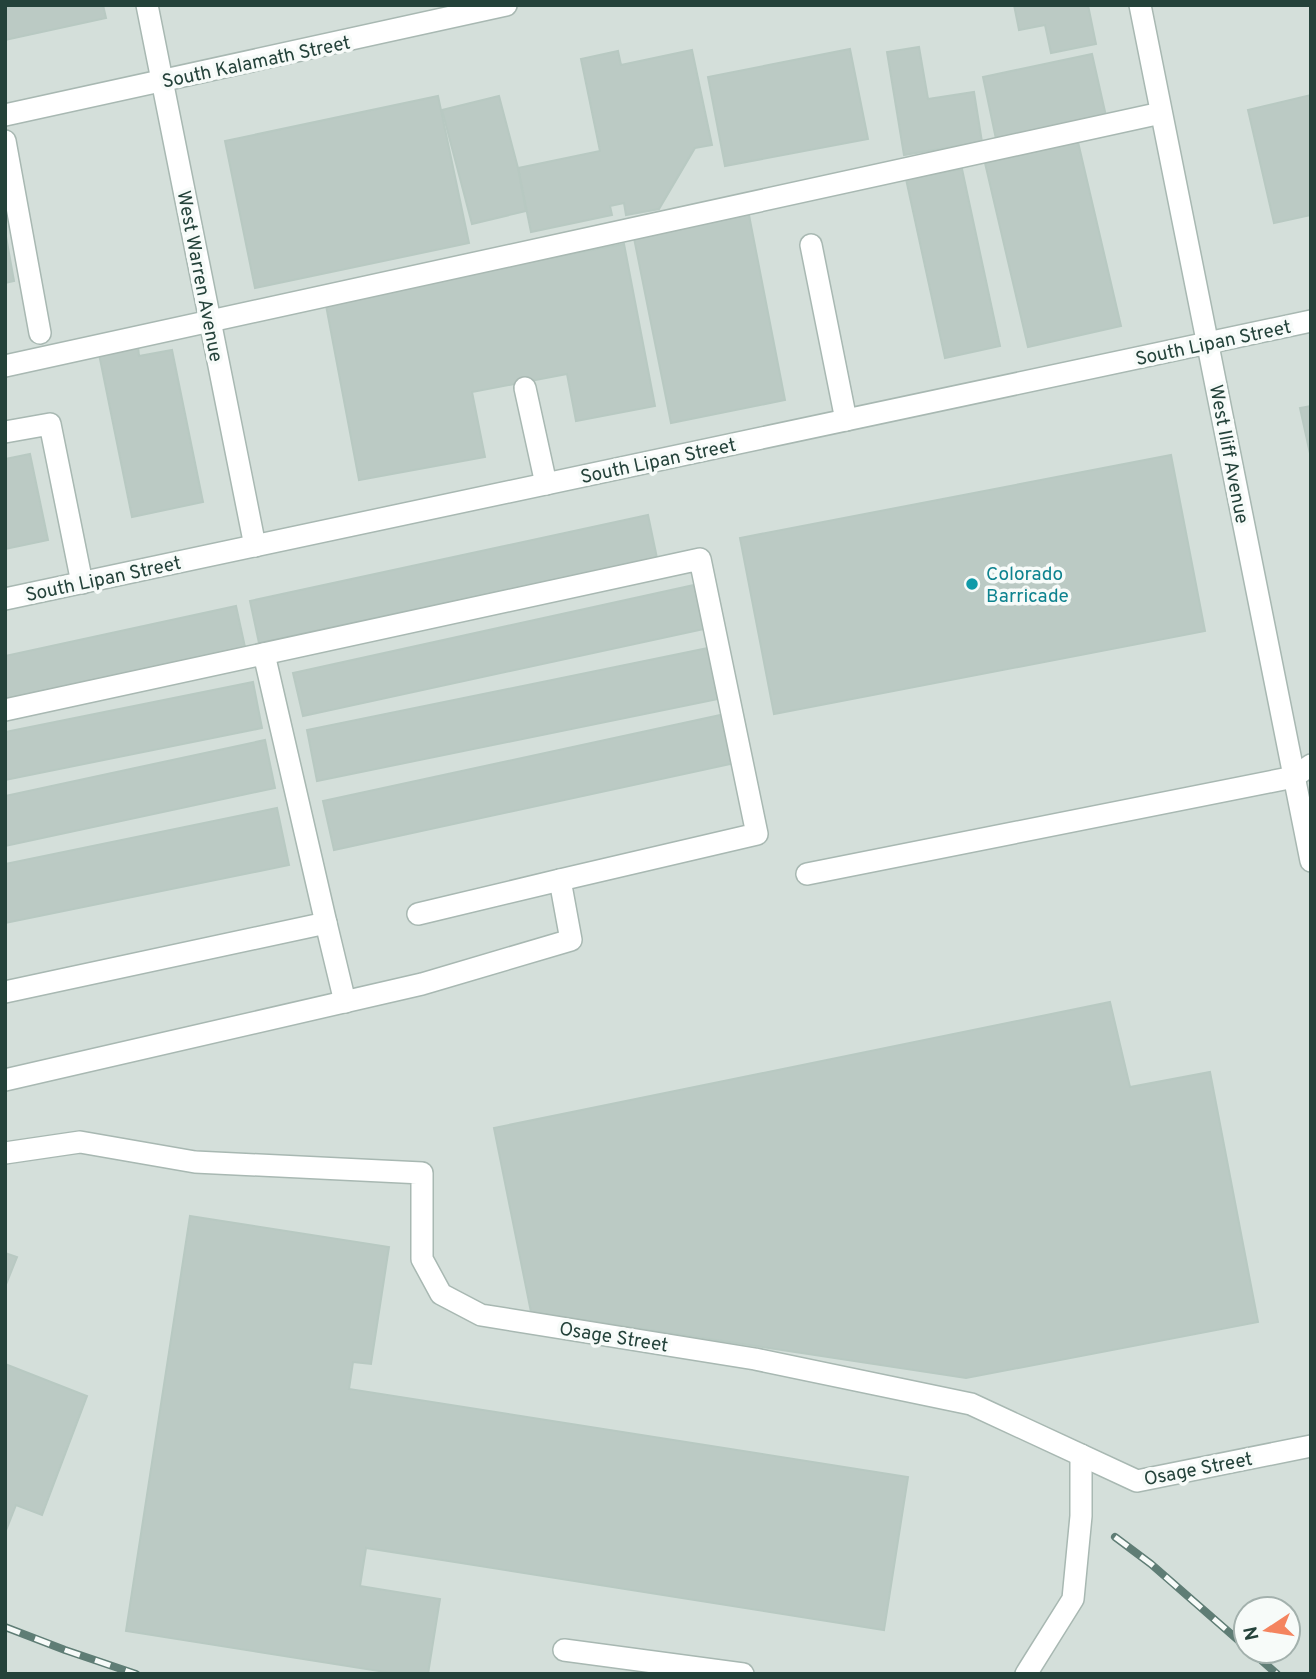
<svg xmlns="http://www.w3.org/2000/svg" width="1316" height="1679" viewBox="0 0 1316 1679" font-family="Overpass,sans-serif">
<rect width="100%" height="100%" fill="#e6efeb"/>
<!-- built -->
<path fill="#d4dfda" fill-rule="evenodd" d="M5,5h1306v1669h-1306zM1246,1609h42v42h-42z"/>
<!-- building -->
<g fill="#bbcac4" stroke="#b8c9c2" stroke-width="2">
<polygon points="5,5 103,5 106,18 5,40"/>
<polygon points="1014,5 1088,5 1096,44 1051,53 1045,25 1019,30"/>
<polygon points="919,47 928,99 974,92 982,142 904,155 887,52"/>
<polygon points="850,49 868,139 725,166 708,77"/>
<polygon points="692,50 712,145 695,148 659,209 626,215 624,203 610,206 612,215 531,232 518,168 600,151 581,59 618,51 621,65"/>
<polygon points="1092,54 1106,116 996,139 983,77"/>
<polygon points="1311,95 1311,215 1274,223 1248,110"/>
<polygon points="438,96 469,243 255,288 225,141"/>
<polygon points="499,96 518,168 526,211 472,224 442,110"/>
<polygon points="1078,142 1121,326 1028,347 985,163"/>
<polygon points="962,169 1000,346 945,358 906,179"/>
<polygon points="748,210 785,400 671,423 633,233"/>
<polygon points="5,231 14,281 5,283"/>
<polygon points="624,244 655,406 576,421 567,374 472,392 485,457 359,480 325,300"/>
<polygon points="138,346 139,356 172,350 203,502 132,517 99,354"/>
<polygon points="1311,406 1311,458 1300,408"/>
<polygon points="30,454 48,540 5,549 5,459"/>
<polygon points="1171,455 1205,631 774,714 740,538"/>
<polygon points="648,515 657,558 259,643 250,601"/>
<polygon points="694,585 704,629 303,716 293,673"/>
<polygon points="236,606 245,647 5,699 5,656"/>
<polygon points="708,648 718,699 317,781 307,730"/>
<polygon points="253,682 262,728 5,780 5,732"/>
<polygon points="725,714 735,763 334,850 323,801"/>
<polygon points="265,740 275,788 5,846 5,796"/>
<polygon points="277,808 289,865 5,923 5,864"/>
<polygon points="1110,1002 1130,1087 1210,1072 1258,1322 966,1378 531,1312 494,1128"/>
<polygon points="190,1216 389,1247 371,1364 353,1362 349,1389 908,1477 884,1630 366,1548 360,1586 440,1599 428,1674 398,1674 126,1631"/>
<polygon points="5,1253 17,1257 5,1287"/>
<polygon points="5,1364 87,1396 42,1515 16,1505 5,1533"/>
</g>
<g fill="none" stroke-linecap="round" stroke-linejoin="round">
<!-- minor casing -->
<g stroke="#a8b8b2" stroke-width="24">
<g id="minor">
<polyline points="147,5 255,546"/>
<polyline points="1140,5 1311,861"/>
<polyline points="5,115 506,5"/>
<polyline points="5,141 40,333"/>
<polyline points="811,245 846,420"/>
<polyline points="5,366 1161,113"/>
<polyline points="525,388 546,484"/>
<polyline points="5,432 50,424 82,583"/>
<polyline points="5,599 1311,321"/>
<polyline points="5,710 700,559 757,834 560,880 571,940 422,984 5,1080"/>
<polyline points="807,874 1294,777 1311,765"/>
<polyline points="418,914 560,880"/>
<polyline points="326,923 345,1002"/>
<polyline points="5,992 326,923 264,654"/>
<polyline points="5,1153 80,1142 195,1162 422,1173 422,1259 441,1294 481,1315 755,1359 971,1404 1137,1481 1311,1446"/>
<polyline points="564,1650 743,1674"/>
<polyline points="1026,1674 1073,1599 1081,1516 1081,1455"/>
</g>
</g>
<!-- minor -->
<use href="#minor" stroke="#fff" stroke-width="21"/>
<!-- rail casing -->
<g stroke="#5f7d75" stroke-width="8">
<g id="rail">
<polyline points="1115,1537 1151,1564 1246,1647"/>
<polyline points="5,1627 65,1650 136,1674"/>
<polyline points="1251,1651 1277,1674"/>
</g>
</g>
<!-- rail -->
<use href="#rail" stroke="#f7fbf9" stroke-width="5" stroke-dasharray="16" stroke-linecap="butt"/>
</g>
<!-- markers -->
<circle fill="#0f9aa8" stroke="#f7fbf9" stroke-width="2.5" cx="972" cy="584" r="7"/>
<g text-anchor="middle" stroke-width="7" stroke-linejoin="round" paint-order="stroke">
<!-- street labels -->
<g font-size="19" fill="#24423a" stroke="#f7fbf9">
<text transform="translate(256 61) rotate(-12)" y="7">South Kalamath Street</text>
<text transform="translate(201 276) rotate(79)" y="7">West Warren Avenue</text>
<text transform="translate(1213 342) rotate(-12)" y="7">South Lipan Street</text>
<text transform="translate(1230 454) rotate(79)" y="7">West Iliff Avenue</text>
<text transform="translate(658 460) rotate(-12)" y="7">South Lipan Street</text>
<text transform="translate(103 578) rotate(-12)" y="7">South Lipan Street</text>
<text transform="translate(614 1336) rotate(9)" y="7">Osage Street</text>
<text transform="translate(1198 1468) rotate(-11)" y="7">Osage Street</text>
</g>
<!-- culture labels -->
<g font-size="19" fill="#0d838f" stroke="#f7fbf9" text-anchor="start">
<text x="986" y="580">Colorado<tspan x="986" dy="22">Barricade</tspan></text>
</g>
</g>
<!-- border -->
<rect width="1316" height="1679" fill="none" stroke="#24423a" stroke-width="14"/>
<!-- north arrow -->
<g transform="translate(1267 1630) rotate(258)"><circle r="33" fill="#f7fbf9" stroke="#a3b1ad" stroke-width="2"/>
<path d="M0-5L12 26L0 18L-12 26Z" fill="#f4845f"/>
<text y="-10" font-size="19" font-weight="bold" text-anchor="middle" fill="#24423a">N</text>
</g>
</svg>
